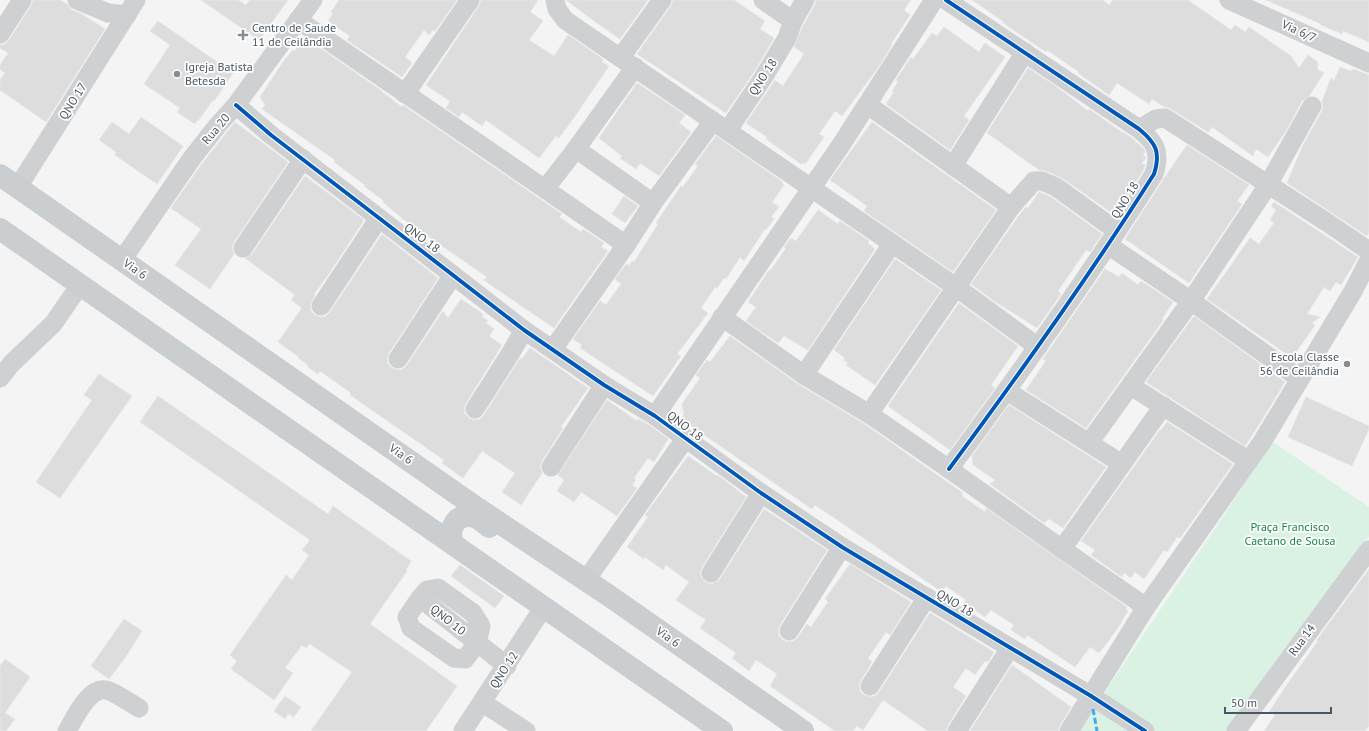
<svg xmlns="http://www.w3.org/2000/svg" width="1369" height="731" viewBox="0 0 1369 731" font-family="'PT Sans',sans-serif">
<rect width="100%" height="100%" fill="#f4f4f4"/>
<!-- green -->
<g fill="#d9f2e3">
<polygon points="1273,442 1369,507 1369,536 1230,731 1151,731 1101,698"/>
<polygon points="1093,709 1127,731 1079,731"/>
</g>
<!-- building -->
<g fill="#ddddde" stroke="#e5e6e7">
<polygon points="33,0 60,0 67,4 72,10 80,13 105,29 46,122 0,90 0,80 5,73 0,69 0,65 8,53 0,48 0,45 5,44 9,40 31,6"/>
<polygon points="201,0 238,0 246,5 250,0 288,0 259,40"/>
<polygon points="339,0 457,0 435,31 433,30 429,35 424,30 405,57 412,63 402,77 347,40 350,36 328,21 333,14 331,12"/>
<polygon points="481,0 538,0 530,12 543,21 529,40 554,56 568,35 603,59 602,62 609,66 573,119 559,138 556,136 539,158 486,120 482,126 462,112 459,117 446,108 450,101 426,85 479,6"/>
<polygon points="566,0 648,0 620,39 594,21"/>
<polygon points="673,0 734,0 765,21 760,29 774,38 754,72 726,113 637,54 671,6"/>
<polygon points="816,0 911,0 904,10 910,15 891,44 892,45 879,66 842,116 835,111 819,134 824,137 806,163 801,164 766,139 767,137 746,123 775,80 783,86 804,54 794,47 803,26 815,5"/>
<polygon points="972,0 1103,0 1109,5 1113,0 1188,0 1231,30 1235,25 1245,32 1249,27 1291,56 1299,68 1308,55 1318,62 1317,69 1324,73 1309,96 1302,101 1287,129 1268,157 1256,149 1253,156 1212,127 1208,132 1171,109 1163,106 1152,99 1149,104 1117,83 1109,95 1078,73 1079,72 1047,50 1046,52 1003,23 1004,22"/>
<polygon points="1266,0 1369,0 1369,42 1343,31 1342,34 1321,25 1319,23"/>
<polygon points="158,21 233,73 214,101 213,100 198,121 197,120 195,124 177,112 180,108 144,84 170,45 150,31"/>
<polygon points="944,27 979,52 985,43 1005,57 964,116 969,120 950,150 886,104 894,92 892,91 898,82 896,80 911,57 913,59 932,33 937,36"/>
<polygon points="304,37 382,91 381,91 402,107 403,105 562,214 559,217 581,232 583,229 604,243 601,247 608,251 554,328 495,288 484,280 487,277 403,219 383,202 384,201 364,186 365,185 334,162 335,160 262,109 265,105 260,97 285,59 293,50 295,51"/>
<polygon points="1340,67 1350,71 1354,69 1369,75 1369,232 1367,236 1287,183 1303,145 1322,111 1323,106 1322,101 1331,78 1334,81"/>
<polygon points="1028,68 1057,87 1088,111 1089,109 1123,133 1123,132 1132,138 1144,149 1145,152 1143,155 1146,158 1142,163 1145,165 1144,169 1115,215 1062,178 1046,171 1039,170 987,133"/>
<polygon points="637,83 685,115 679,123 691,132 659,176 640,163 636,169 620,158 622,156 599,138"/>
<polygon points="141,117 183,146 157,184 115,155 116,152 99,140 112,122 129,134"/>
<polygon points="235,122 288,162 234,242 232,248 234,254 210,289 175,265 201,229 171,208 201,165"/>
<polygon points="872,122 996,210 953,272 864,211 867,206 830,180"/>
<polygon points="716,136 783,182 782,183 784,185 772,202 779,207 771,217 774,219 766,230 765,229 744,261 740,257 726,279 724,278 717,288 715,287 701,308 708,313 677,354 681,356 653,396 580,348 582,345 573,339 600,301 606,305 621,284 615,279 626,264 629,266 632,261 634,262 658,224 656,223 681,186 683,187 698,166 695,164"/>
<polygon points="1187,145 1249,185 1237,201 1242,204 1189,283 1125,239 1165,177"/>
<polygon points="305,176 364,220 328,275 314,294 315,295 310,306 311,311 315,315 321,317 326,316 330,312 382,234 438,278 389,353 387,359 388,364 392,368 398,370 403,369 407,365 443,311 448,318 461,299 483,314 482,317 488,321 486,323 494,329 489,336 502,345 466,403 464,409 465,414 469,418 475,420 480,419 484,415 520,358 522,359 530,348 588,388 561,427 563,428 542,461 540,467 542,473 521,505 502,492 515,473 482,451 463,478 442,463 444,460 350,395 351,393 320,371 318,374 308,367 308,365 298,358 299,357 278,342 302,308 291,300 295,295 245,258 252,254"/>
<polygon points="1039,192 1051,197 1102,234 1090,252 1086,250 1058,291 1061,294 1037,328 994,301 971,284 1020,214 1026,207 1028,208"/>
<polygon points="624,196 638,206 625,223 612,214"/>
<polygon points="1274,202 1358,257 1341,285 1336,282 1330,291 1324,287 1307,314 1320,317 1312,323 1315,325 1292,358 1207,299 1250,238 1259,244 1274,223 1270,220 1276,210 1271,206"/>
<polygon points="818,210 838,224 840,221 869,241 868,243 875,249 808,350 784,336 778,343 746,321 756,307 748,302 769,270 770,271 786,248 784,247 791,238 796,241"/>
<polygon points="895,259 941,290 875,385 846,365 848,363 843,360 845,358 834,350"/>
<polygon points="1105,269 1119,277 1122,273 1138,285 1141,281 1173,302 1161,320 1164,319 1086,428 1026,390 1046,361 1043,359"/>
<polygon points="959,303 1018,346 991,385 995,388 950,450 888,406"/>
<polygon points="1194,316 1285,382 1260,423 1245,446 1146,382"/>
<polygon points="730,336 798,384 863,423 963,493 962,496 985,512 986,508 1127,607 1126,609 1128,611 1121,622 1122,622 1107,643 1099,653 1090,647 1075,667 1027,635 1025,639 1011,630 1014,625 991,610 985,617 964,603 966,600 946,586 942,592 836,519 815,505 812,509 681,419 684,414 682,404 700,378 696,375 707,360 710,362"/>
<polygon points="99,374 132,396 60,498 36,482 92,400 84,395"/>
<polygon points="158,396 328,514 333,506 411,561 406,570 407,571 370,624 457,686 426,731 311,731 352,672 310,644 306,648 302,645 285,668 293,673 274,700 231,669 237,661 230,655 286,575 292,580 309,555 302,550 310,540 140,422"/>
<polygon points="1306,397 1369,426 1369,429 1352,466 1288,437"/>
<polygon points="607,400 637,421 638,419 649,425 668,439 654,462 648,458 634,478 636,480 632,485 637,488 617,516 581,492 574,502 557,491 564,480 558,475"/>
<polygon points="1009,405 1106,467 1063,528 1049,519 1044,523 990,484 995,480 973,465 972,456"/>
<polygon points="1167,422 1233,464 1180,538 1177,537 1167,552 1164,550 1144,579 1135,572 1131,578 1124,573 1122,577 1091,555 1095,550 1081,541 1160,430 1161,430"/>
<polygon points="688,456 717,476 718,475 746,497 702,567 700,573 702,578 705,582 711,584 716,582 720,579 764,509 827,550 780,625 778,631 779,636 783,640 788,642 794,641 798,637 807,624 811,627 828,602 825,599 850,564 911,602 890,635 886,632 868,658 872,662 861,680 859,685 860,691 864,695 870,697 875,696 879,692 930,613 994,652 988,662 985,661 975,675 966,668 953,687 966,696 948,725 946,731 928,731 883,700 863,730 857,726 853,731 835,731 770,686 777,674 756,660 749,671 732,658 736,653 700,628 706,620 676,600 689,582 666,565 663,570 645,557 644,559 627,547 648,517 645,515"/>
<polygon points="460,565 504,596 495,608 451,576"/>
<polygon points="1369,569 1369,726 1365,731 1264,731 1275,715 1269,712 1284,689 1318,641 1316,641"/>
<polygon points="124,619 142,631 125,658 109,679 91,666"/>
<polygon points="5,659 30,677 5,713 15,719 6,731 0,731 0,666"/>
<polygon points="1012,665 1071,707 1060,725 1058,731 970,731"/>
<polygon points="285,696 301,707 294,717 288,714 285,719 274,711"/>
</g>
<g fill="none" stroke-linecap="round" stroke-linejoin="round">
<!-- minor -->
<g stroke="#ced0d2" stroke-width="19">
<polyline points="77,0 108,13 127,15"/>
<polyline points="555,0 557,9 565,20 956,287 1038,347"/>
<polyline points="763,0 793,21"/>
<path d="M946,0l193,129c17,14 22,23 15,45 -64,101 -133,198 -205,295"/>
<polyline points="1229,0 1369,63"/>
<polyline points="298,20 545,189"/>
<polyline points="0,34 22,0"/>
<polyline points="621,57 662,0"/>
<polyline points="405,94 470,0"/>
<polyline points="236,105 271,135 379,218 524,330 604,385 655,416 761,493 842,547 1091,696 1145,731"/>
<polyline points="868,105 1011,207"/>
<polyline points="1139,129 1156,119 1165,118 1328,223 1369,251"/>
<polyline points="728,130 763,78 787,38 793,21 805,0"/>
<polyline points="576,149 653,203"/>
<polyline points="953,166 1025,52"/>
<polyline points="18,187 136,0"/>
<polyline points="626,245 545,189 576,149 635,67"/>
<polyline points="1108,245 1191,301 1300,379"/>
<polyline points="243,248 303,159"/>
<polyline points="122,260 192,158 218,125 236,105 313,0"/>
<polyline points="321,306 379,218"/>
<polyline points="722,317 804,375 869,414 949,469 1062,549 1146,607"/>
<polyline points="553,349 626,245 653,203 713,121"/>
<polyline points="398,359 453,275"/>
<polyline points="804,375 892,244"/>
<polyline points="0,378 12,363 53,324 80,285"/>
<polyline points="1131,386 1249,461"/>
<polyline points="1007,391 1089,443 1191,301 1268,185 1312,106"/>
<polyline points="475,409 510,354 524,330"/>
<polyline points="869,414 1011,207 1034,181 1042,181 1056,187 1117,231"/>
<polyline points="655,416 841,145 934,0"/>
<polyline points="1089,443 1122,464"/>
<polyline points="551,467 604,385"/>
<polyline points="1062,549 1163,406"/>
<polyline points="711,573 761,493"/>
<polyline points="586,580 685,439"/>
<polyline points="420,598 427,590 438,588 473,613 481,626 477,643 465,659 454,658 411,628 407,617 420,598 507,666"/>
<polyline points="789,631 842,547"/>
<polyline points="870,686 927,597"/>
<polyline points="483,703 526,731"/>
<path d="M67,731c8,-13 21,-44 39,-41 9,2 24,13 33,18"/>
<polyline points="463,731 543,608"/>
<polyline points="957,731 1010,648"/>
<polyline points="1069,731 1146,607 1262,442 1352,293 1369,260"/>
<polyline points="1236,731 1369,550"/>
</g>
<!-- major -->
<g stroke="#caced1" stroke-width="22">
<polyline points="0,175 477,508 608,595 803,731"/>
<path d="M0,229c241,167 480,336 722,502"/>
<path d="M453,544c-5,-13 1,-29 17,-28 7,0 14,7 19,11"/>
</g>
<!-- quiet -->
<polyline stroke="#3fa9f5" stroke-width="3" stroke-dasharray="6 3" stroke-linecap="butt" points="1093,709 1097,731"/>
<!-- cycleway casing -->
<g stroke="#fff" stroke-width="6">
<g id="cycleway">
<path d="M946,0l193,129c17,14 22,23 15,45 -64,101 -133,198 -205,295"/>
<polyline points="236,105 271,135 379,218 524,330 604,385 655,416 761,493 842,547 1091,696 1145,731"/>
</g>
</g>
<!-- cycleway -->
<use href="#cycleway" stroke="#0057b8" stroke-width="4"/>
</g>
<!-- markers -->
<g fill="#868d94" stroke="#fff" stroke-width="1.5">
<path d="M241 29h4v4h4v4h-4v4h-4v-4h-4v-4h4z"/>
<circle cx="177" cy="74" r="4"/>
<circle cx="1347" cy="364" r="4"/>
</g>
<g text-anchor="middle" stroke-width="3.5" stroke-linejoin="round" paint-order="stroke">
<!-- poi labels -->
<g font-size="12" fill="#4a5661" stroke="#fff" text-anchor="start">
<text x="252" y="32">Centro de Saude<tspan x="252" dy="14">11 de Ceilândia</tspan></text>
<text x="185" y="71">Igreja Batista<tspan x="185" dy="14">Betesda</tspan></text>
<text x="1339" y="361" text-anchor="end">Escola Classe<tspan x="1339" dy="14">56 de Ceilândia</tspan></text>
</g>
<!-- street labels -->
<g font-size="12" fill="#4a5661" stroke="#fff">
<text transform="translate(1299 31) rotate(25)" y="4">Via 6/7</text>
<text transform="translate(763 77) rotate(-57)" y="4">QNO 18</text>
<text transform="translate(73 101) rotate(-58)" y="4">QNO 17</text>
<text transform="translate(216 129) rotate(-50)" y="4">Rua 20</text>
<text transform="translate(1125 200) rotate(-58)" y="4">QNO 18</text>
<text transform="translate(422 238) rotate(37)" y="4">QNO 18</text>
<text transform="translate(135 269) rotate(35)" y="4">Via 6</text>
<text transform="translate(685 426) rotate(37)" y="4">QNO 18</text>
<text transform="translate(401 454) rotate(35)" y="4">Via 6</text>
<text transform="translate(955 603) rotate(31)" y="4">QNO 18</text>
<text transform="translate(448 620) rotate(38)" y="4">QNO 10</text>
<text transform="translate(668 637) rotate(35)" y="4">Via 6</text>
<text transform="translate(1302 640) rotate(-54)" y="4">Rua 14</text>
<text transform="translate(504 670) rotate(-57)" y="4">QNO 12</text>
</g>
<!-- park labels -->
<g font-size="12" fill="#17864f" stroke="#fff">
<text x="1290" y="531">Praça Francisco<tspan x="1290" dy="14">Caetano de Sousa</tspan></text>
</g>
</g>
<!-- scale -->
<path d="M1225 707v6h106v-6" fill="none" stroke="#4a5661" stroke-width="2"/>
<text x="1231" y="707" font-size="12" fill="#4a5661" stroke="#ffffff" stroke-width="3" paint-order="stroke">50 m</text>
</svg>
